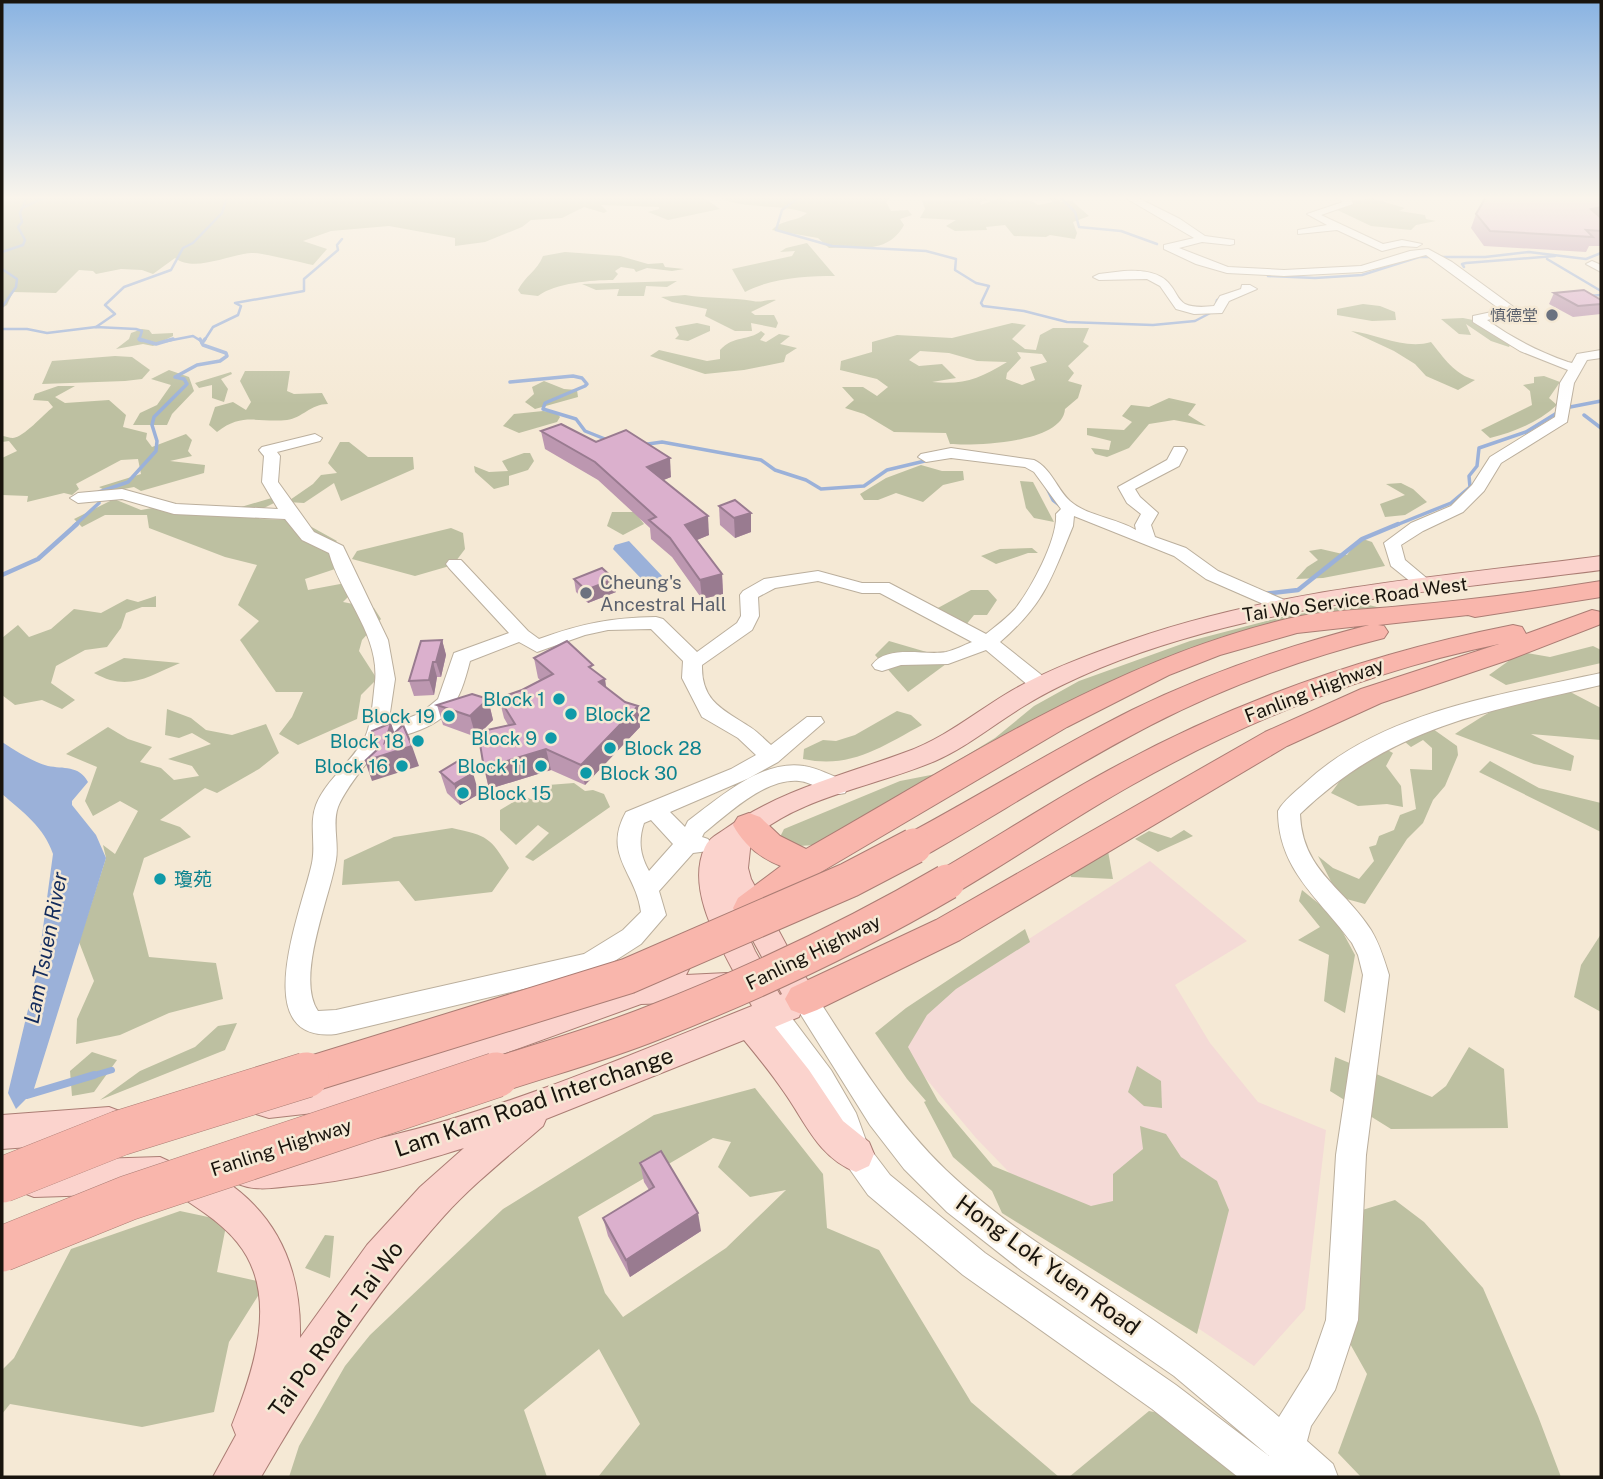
<svg xmlns="http://www.w3.org/2000/svg" width="1603" height="1479" viewBox="0 0 1603 1479" font-family="'Public Sans','Noto Sans TC',sans-serif">
<rect width="100%" height="100%" fill="#f5e9d5"/>
<!-- industrial -->
<polygon fill="#f4dad6" points="1150,861 1247,941 1175,985 1210,1043 1258,1102 1326,1130 1305,1309 1254,1366 1087,1253 976,1138 886,1031"/>
<!-- green -->
<g fill="#bdc0a1" fill-rule="evenodd">
<path d="M2,197h701l17,12 -52,11 -20,-8 11,-3v-2l-58,-2 6,6 -3,2 -20,-6 -22,11 -31,2 -9,7 -37,15 -30,4v-8l-66,-12 -58,5 -28,10 24,8 -14,16c-15,-3 -49,-12 -61,-12 -23,1 -57,20 -77,5l-22,16 -11,-4 -21,-1 -25,5 -3,-3 -14,-1 -23,23 -43,-1 -6,13 -5,3z"/>
<path d="M718,197h174l-6,5 5,9 17,-1 4,5 -12,4 4,6c-17,30 -44,21 -75,23l-11,-10 -46,-8c10,-11 25,-8 35,-17 -27,-10 -64,-3 -89,-16z"/>
<path d="M972,197l17,2 -9,3 1,3 21,-8 8,5c11,-4 19,-3 28,3l15,-3 -6,-5h9l5,5 11,-1 17,15 -16,6 4,11 -2,6 -25,-4 -4,2 -32,-1 -9,-11 -19,2 1,3 -32,1 -9,-5 10,-6 -36,-2 5,-9 -3,-9c20,-2 30,5 50,-3z"/>
<path d="M1371,198l34,10 -6,3 26,4 1,4 10,2 -20,4 -5,5 -40,-4 -42,-20c11,-6 27,-5 42,-8z"/>
<path d="M807,243l28,33c-29,0 -64,2 -90,16l-13,-23 60,-13 3,-5 -15,1 6,-4z"/>
<path d="M565,252l55,4 28,8 15,-1 2,4 19,2 -12,2 -25,-3 -11,4 -2,-3 -13,-2 -6,4 3,3 -5,6c-21,0 -58,3 -75,16l-17,-2 -3,-4c7,-14 19,-19 25,-34z"/>
<polygon points="677,281 667,287 646,286 644,296 617,296 619,289 596,290 582,284"/>
<path d="M685,295c23,4 46,2 68,6 8,2 15,-2 23,-1l-25,12 4,3h19l4,8 -2,5 -25,-5 1,8h-17l-30,-15 2,-7 -35,-7 -11,-5z"/>
<polygon points="1363,304 1380,306 1395,312 1396,320 1372,321 1337,315 1337,309"/>
<polygon points="1463,318 1473,320 1511,343 1509,347 1491,341 1466,324 1471,335 1459,334 1441,319"/>
<polygon points="697,323 710,326 710,331 688,341 675,339 679,335 675,327"/>
<path d="M1012,323l14,2 -14,14 13,10 11,1 4,-15 13,-7h36l-6,14 6,4 -21,20 6,7 -6,8 14,4 -4,13 -13,11c-2,34 -89,37 -115,35l-4,-11 -52,-1 -30,-18 -19,-6 9,-8 -12,-13h21l14,9 11,-9 -11,-8 -37,-9 1,-9 31,-9v-10l25,-7 55,3zM920,351l29,2 28,8 30,1c-28,17 -43,23 -75,20l24,-4 -14,-14 -23,2 -10,-6zM1017,352l25,2 5,8 -17,5 5,13 -13,5 -16,-6 1,-6 14,-15z"/>
<polygon points="142,329 149,330 152,334 173,333 173,336 153,346 143,344 116,349 129,339 131,333"/>
<path d="M761,331l4,3 -5,6 6,2 13,-8 11,2 -10,8 17,4 -11,7 -2,7 -40,8 -39,4 -55,-18 9,-6 48,11 13,-2v-9c14,-15 29,-9 41,-19z"/>
<path d="M1351,331c26,3 54,19 80,11 13,16 23,32 44,38l-17,10 -32,-14 -11,-12 -21,-13z"/>
<polygon points="115,356 132,357 150,370 142,379 125,381 42,384 52,361"/>
<polygon points="169,370 189,377 194,391 172,414 167,425 133,425 140,413 157,405 171,385 151,379"/>
<path d="M245,371h45l-3,20 7,3 28,-1 6,11c-17,0 -26,14 -41,16 -30,3 -44,-8 -70,12l-8,-7 6,-18 18,-5 13,8 5,-8 -11,-21z"/>
<polygon points="231,372 232,374 221,379 228,389 224,402 212,398 212,385 199,388 195,383"/>
<path d="M1544,376l16,6 -11,16 8,7c-18,17 -43,27 -67,33l-9,-8 51,-25 -2,-14 -7,-6 11,-2v-6z"/>
<polygon points="544,381 564,389 577,390 578,397 535,409 525,402 534,394 532,387"/>
<path d="M58,386h17l-20,11 10,6 44,-3 17,15 -3,12 24,6 -1,6 6,8 34,-13 6,6 -4,11 4,5 -22,5 35,4 -1,8 -63,18 -7,-4 -26,5 -9,-5 42,-13 -3,-15 -17,1 -45,24 3,5 -7,6 -8,-2 -37,9 1,-6 -26,-1v-37l15,-7 -8,-10 -7,1v-6c3,0 7,2 11,2 11,-1 30,-23 40,-31l-5,-6 -15,-1 2,-6z"/>
<polygon points="1169,398 1196,404 1188,415 1206,426 1174,420 1149,424 1129,448 1107,457 1095,454 1091,448 1109,450 1111,441 1087,435 1087,428 1124,430 1132,422 1122,416 1131,405 1149,407"/>
<polygon points="543,411 557,413 560,417 557,422 519,433 503,426 514,414"/>
<polygon points="340,442 349,442 368,457 413,457 414,469 341,501 334,483 304,503 287,502 313,484 321,475 337,473 328,463"/>
<polygon points="524,453 530,453 534,461 528,470 509,476 509,485 494,489 475,472 474,466 489,472 508,471 502,461"/>
<polygon points="921,465 942,471 963,471 964,480 943,485 923,502 896,493 878,500 864,500 860,494 886,478"/>
<polygon points="1020,481 1033,482 1054,522 1034,518 1026,508"/>
<polygon points="1401,483 1413,489 1427,502 1405,515 1385,517 1380,504 1405,495 1386,484"/>
<polygon points="275,497 276,502 262,509 248,508 260,519 299,520 337,541 329,548 341,567 305,579 308,590 351,582 359,586 343,602 374,608 381,619 362,640 359,651 377,679 361,695 357,719 298,745 279,734 292,717 303,692 276,692 240,640 259,621 238,605 257,565 225,557 149,528 147,515 105,515 82,527 74,519 114,499 141,510 169,505 241,507"/>
<polygon points="612,512 635,512 644,524 623,535 607,526"/>
<polygon points="451,528 463,533 465,549 453,565 415,576 352,559 357,551"/>
<polygon points="1360,538 1372,542 1385,566 1323,578 1296,579 1307,567 1318,560 1309,551 1321,549 1347,555"/>
<polygon points="1032,548 1038,553 1028,553 996,564 981,556 1000,549"/>
<polygon points="971,590 988,590 997,600 987,615 974,615 965,626 936,609"/>
<polygon points="156,596 156,607 142,607 126,613 121,628 107,647 85,650 56,666 51,683 75,700 62,709 42,700 15,705 2,695 2,638 18,625 29,637 51,629 74,609 101,613 127,599 138,602"/>
<polygon points="1351,605 1369,605 1389,610 1198,648 816,845 798,846 780,837 784,829 900,781 936,774 995,738 1034,706 1079,681 1190,641 1282,617"/>
<polygon points="889,641 930,653 946,664 908,692 875,655"/>
<polygon points="1593,646 1601,650 1601,663 1506,685 1489,675 1521,652 1550,657"/>
<path d="M124,658l56,5c-33,14 -52,29 -86,10z"/>
<path d="M1555,684l46,24v32l-70,-6 43,22 -3,15 -37,-7 -79,-30c30,-20 65,-41 100,-50z"/>
<polygon points="167,709 191,718 206,730 232,735 266,724 279,753 259,769 217,793 205,788 160,820 180,827 191,837 144,858 133,894 149,957 216,963 223,999 169,1013 120,1035 76,1044 77,1019 94,981 79,942 106,858 103,845 115,854 138,811 120,801 93,816 85,801 97,767 66,754 108,727 128,739 152,747 140,762 161,768 174,780 199,776 192,766 168,759 211,744 192,733 179,738 165,735"/>
<path d="M897,711l14,4 11,10c-41,22 -71,44 -119,34l1,-10 19,-9 13,1 19,-6z"/>
<polygon points="1433,729 1457,746 1458,755 1445,786 1433,800 1423,823 1407,839 1365,904 1339,897 1318,856 1333,868 1359,879 1374,861 1369,847 1376,845 1379,836 1394,830 1400,815 1416,809 1410,769 1432,770 1432,748 1423,740 1411,747 1405,742"/>
<polygon points="1380,746 1393,753 1386,766 1401,786 1403,807 1387,804 1358,806 1331,793 1348,770"/>
<polygon points="1490,761 1539,788 1601,803 1601,832 1479,772"/>
<polygon points="574,783 585,791 593,790 604,794 610,807 533,861 525,857 549,833 538,825 516,845 500,830 500,810 523,796 538,802 548,785"/>
<path d="M452,828c36,8 38,9 57,40l-17,24 -77,9 -16,-20 -57,4 2,-25 50,-23z"/>
<polygon points="1184,830 1193,836 1158,852 1135,839 1149,831 1171,838"/>
<polygon points="1108,851 1113,879 1071,877 1065,859"/>
<polygon points="1302,890 1334,916 1355,955 1345,1013 1324,1001 1329,955 1298,940 1320,927 1299,901"/>
<polygon points="1025,929 1030,942 956,989 927,1015 908,1047 938,1101 993,1166 1091,1206 1113,1201 1113,1174 1143,1149 1140,1126 1166,1134 1181,1157 1217,1181 1229,1210 1197,1334 1002,1213 992,1191 953,1157 924,1102 926,1101 907,1079 875,1033 906,1008"/>
<polygon points="1601,934 1601,1012 1574,997 1581,965"/>
<polygon points="237,1023 225,1050 100,1100 140,1071 195,1047 218,1026"/>
<polygon points="1469,1047 1504,1069 1508,1128 1391,1129 1330,1091 1335,1057 1432,1097 1446,1086"/>
<polygon points="92,1052 117,1060 94,1092 72,1096 70,1071"/>
<polygon points="1137,1066 1161,1081 1162,1108 1144,1106 1128,1092"/>
<path d="M755,1088l68,86 4,54 52,22 92,152 88,75h-461l42,-53 -41,-75 -75,61 23,67h-258l10,-31 46,-80 25,-31 133,-126 151,-94zM713,1138l18,4 -13,25 32,30 36,-7 -60,58 -103,69 -18,-24 -27,-76z"/>
<polygon points="1395,1200 1424,1222 1483,1288 1538,1416 1561,1477 1361,1477 1338,1453 1367,1374 1330,1308 1359,1211"/>
<polygon points="180,1211 227,1221 217,1272 266,1283 229,1342 214,1412 142,1427 10,1404 2,1414 2,1370 14,1358 71,1249"/>
<polygon points="325,1235 334,1236 330,1278 305,1268"/>
<polygon points="1149,1411 1179,1417 1242,1477 1069,1477"/>
</g>
<!-- water -->
<g fill="#9bb1d9">
<polygon points="629,541 662,576 651,589 613,549 615,545"/>
<path d="M2,742c13,8 30,20 46,24 15,3 31,-1 40,16l-16,19v4l24,30 10,23 -73,234 -17,17 -8,-16 29,-121 16,-118c-9,-27 -30,-42 -51,-60z"/>
</g>
<g fill="none" stroke-linecap="round" stroke-linejoin="round">
<!-- stream-far4 -->
<g stroke="#9bb1d9" stroke-width="2.5">
<polyline points="799,197 782,210 776,230 832,246 926,251 956,259 955,270 976,283 989,286 981,303 983,306 1024,311 1067,322 1153,325 1195,321 1214,311 1217,300 1224,296"/>
<polyline points="1060,197 1075,212 1079,227 1121,231 1157,244"/>
<polyline points="24,207 46,197"/>
<polyline points="2,252 23,245 25,240 18,227 22,222 20,213 27,197"/>
<polyline points="1547,259 1601,291"/>
<polyline points="1464,267 1462,264 1466,263 1555,256"/>
<polyline points="2,269 17,279 16,287 2,307"/>
<polyline points="1268,276 1315,278 1362,275 1419,257 1485,257 1529,252 1586,259 1601,253"/>
<polyline points="1587,296 1601,295"/>
<polyline points="96,327 115,314 105,305 124,287 171,270 183,248 193,243 222,213 227,197"/>
<polyline points="2,329 27,329 47,333 96,327 136,329 142,331 139,340 142,341"/>
<polyline points="167,341 193,336 201,341"/>
<polyline points="204,341 213,327 238,315 241,306 235,303 304,291 304,279 338,250 337,245 342,239"/>
</g>
<!-- stream-far3 -->
<g stroke="#9bb1d9" stroke-width="3.5">
<polyline points="139,339 156,344 173,339"/>
<polyline points="202,343 205,339"/>
<polyline points="510,382 573,376 582,378 587,384 585,386 545,403 543,409 576,419 585,431 610,441"/>
<polyline points="1584,415 1601,428"/>
<polyline points="641,445 662,442 761,460 775,470 806,480 821,489 864,486 887,470 929,460"/>
<polyline points="1045,484 1053,500 1067,511"/>
<polyline points="74,526 99,503 99,492 128,482 156,451 157,441 152,425 154,417 187,384 184,379 175,377 197,365 220,361 227,356 226,353 203,345 200,339"/>
<polyline points="1394,526 1451,503 1470,487 1469,476 1477,466 1479,448 1526,432 1565,408 1601,401"/>
</g>
<!-- stream-far2 -->
<g stroke="#9bb1d9" stroke-width="4.5">
<polyline points="2,575 38,559 77,524"/>
<polyline points="1263,594 1298,590 1362,539 1398,524"/>
</g>
<!-- stream-far1 -->
<polyline stroke="#9bb1d9" stroke-width="6" points="88,1077 112,1070"/>
<!-- stream -->
<polyline stroke="#9bb1d9" stroke-width="8" points="27,1095 94,1075"/>
<!-- minor casing -->
<g stroke="#bbaf9d" stroke-width="2">
<g id="minor">
<path d="M1124,197h12l44,22 25,17 29,4v4l-4,1 -28,-3 -23,6 49,19 56,3 77,-4 49,-15 18,-2 24,13 63,46v6l-28,6c25,18 52,32 81,42l4,1 5,-9 24,-4v8l-14,2 -13,23 -7,39 -66,41 -17,28 -21,21 -40,19 -22,14 4,15 31,26 -9,5 -6,-1 -30,-24 -7,-23 27,-20 40,-17 21,-21 18,-28 65,-40 5,-34 8,-13 -48,-19 -47,-29v-6l28,-6 -75,-55 -64,17 -78,4 -57,-3 -31,-9 -32,-15v-4l30,-7z"/>
<polygon points="1336,197 1351,197 1353,204 1321,215 1383,244 1402,240 1422,244 1417,247 1402,246 1382,251 1337,230 1298,234 1298,230 1327,225 1307,214 1343,202"/>
<polygon points="1592,261 1601,265 1601,272 1586,264"/>
<path d="M1124,271c16,-1 37,0 47,15 5,6 7,14 14,18 9,4 20,3 29,2l6,-10 21,-7 1,-4h8l7,4 -28,12 -7,12 -28,1 -18,-5 -16,-23 -13,-7 -48,1 -6,-3 6,-3z"/>
<path d="M315,434l7,4 -2,3 -43,11 3,4 -2,26 36,50 29,14 45,94 7,39 -7,47 33,-13 17,-14 16,-46 55,-20 -60,-65 -3,-4 3,-4h12l67,71 11,8c44,-16 71,-21 117,-22l7,2 34,33 40,-29 4,-7 -1,-21 3,-4 21,-12 54,-8 44,12h27l97,51c10,-8 21,-16 29,-25 16,-20 43,-70 41,-95l5,-5 -27,-37 -9,-5 -74,-9 -25,4 -8,-5 3,-3 30,-6 83,12c18,9 22,28 36,41 17,15 46,17 66,29l-1,-5 6,-11 -14,-11 -9,-16 49,-27 7,-13h10l3,3 -8,16 -44,23 5,8 18,16 -7,12 4,12 31,11 32,23 71,31 3,4 -3,4h-12l-71,-31 -32,-23 -100,-40 -1,10c-22,53 -28,77 -73,116l49,39 3,5 -3,5h-14l-49,-41 -38,14 -47,1 -19,6 -7,-2 -3,-4c15,-21 53,-9 74,-13 9,-2 18,-7 26,-10l-92,-49h-18l-44,-12 -43,7 -17,9 1,19 -7,14 -50,35c-1,37 22,45 48,62 8,5 14,12 21,18l36,-28h14l3,5 -46,40 -31,17 -77,33 15,15 3,-6c31,-23 74,-62 116,-55 14,2 28,10 41,15l3,6 -3,6c-17,5 -30,-11 -46,-12 -34,-3 -70,32 -95,52l-2,4 6,2 4,6 -4,6 -15,2 -34,38 7,24 -25,29 -42,27 -263,63c-91,10 -33,-127 -24,-171 4,-19 -3,-40 4,-58 10,-26 38,-44 50,-70 6,-14 7,-37 9,-53 5,-47 -34,-86 -46,-129l-27,-13 -17,-21 -111,-5 -52,-15 -44,4 -8,-5 8,-5 44,-4 54,15 102,5 -16,-27 2,-26 -5,-6 3,-3zM651,629l32,32 -1,17 20,39 36,21 18,17 -25,14 -105,43c-24,43 10,60 15,100l-18,18 -39,24 -248,56 -18,1c-23,-33 12,-114 18,-151 3,-17 -4,-37 2,-53 7,-18 30,-46 43,-62 5,-7 16,-7 24,-10 45,-13 54,-31 65,-74l49,-19 18,10 48,-17 23,-5zM651,820l22,24 -24,27c-9,-16 -11,-30 -5,-48z"/>
<path d="M1601,673v12c-116,27 -211,42 -301,129 2,57 44,73 71,116 9,15 13,29 18,45l-23,180 -8,165 -23,70 -24,36 -4,15 26,23 5,13h-100l-86,-68 -189,-134 -95,-80 -22,-31 -13,-37 -22,-39 -51,-75 4,-8 9,-3 9,3 49,65 25,43 12,33 22,29 95,78 191,132 93,71 -95,-80 -152,-105 -75,-59 -43,-43 -34,-44 -79,-126 4,-8 9,-3 9,3c40,62 79,127 133,179 62,59 136,101 206,149 44,30 86,63 127,98l30,-48 17,-49 10,-165 27,-180 -5,-20 -6,-12c-32,-44 -74,-73 -74,-132 6,-11 17,-19 26,-27 77,-73 197,-89 297,-111z"/>
</g>
</g>
<!-- major casing -->
<g stroke="#ab7d74" stroke-width="2">
<g id="major">
<path d="M1601,556v14c-169,22 -341,33 -501,98 -26,11 -52,23 -76,38 -30,18 -57,41 -89,55 -58,25 -138,36 -184,79l-3,28 3,11 44,82 25,38 -4,10 -15,3 -2,5 -24,10 34,43 34,51 26,21 5,12 -5,12 -13,6c-38,-15 -50,-49 -72,-80 -12,-18 -26,-35 -40,-52l-198,79 -3,7c-33,29 -69,57 -99,90 -71,79 -130,169 -183,261h-48l23,-42 -4,-10c22,-55 48,-131 5,-183 -19,-23 -44,-36 -67,-53l-10,4 -126,4 -13,-5 -6,-13 6,-13 13,-5 126,-4 13,6 10,-4c80,32 119,92 117,179l67,-93 53,-58 44,-39c-58,18 -113,34 -173,38 -19,2 -36,5 -53,-2l-6,-13 6,-13c24,-10 53,-8 79,-10 22,-1 46,-6 68,-11 126,-30 247,-83 367,-131l-10,-17 -3,8 -12,4 -86,3 -254,92 -65,16 -53,6 -13,-4 -5,-12 5,-12 13,-4 53,-6 65,-16 243,-84c17,-12 33,-30 55,-22l5,9 -4,8 41,-2 9,3c-19,-36 -50,-88 -31,-129 5,-10 12,-12 20,-18 55,-39 119,-54 181,-77 37,-13 67,-38 100,-58 33,-20 69,-34 105,-47 157,-59 325,-69 490,-91zM738,913l44,81 -2,1 -25,-44z"/>
<polygon points="109,1107 122,1112 127,1124 122,1136 109,1141 2,1149 2,1115"/>
</g>
</g>
<!-- highway casing -->
<g stroke="#ab7d74" stroke-width="2">
<g id="highway">
<path d="M1601,581v16l-126,20 -7,-2 -90,10 6,1 4,6 -4,6c-80,20 -159,49 -233,87 -77,40 -150,87 -225,130l-12,3 -12,-3 -4,-9 4,-9c77,-41 152,-88 230,-127 76,-37 155,-64 237,-85l-72,8 -77,22 -51,20 -102,52 -246,145 -59,46 -12,4 -12,-4 -5,-10 5,-10 43,-32c-21,-8 -37,-21 -48,-41l5,-8 11,-4 11,4 20,19 26,13c155,-88 309,-190 485,-231 35,-8 75,-8 111,-12 67,-6 132,-14 199,-25z"/>
<path d="M1592,610l9,2v12l-90,35 -130,44 -94,43 -327,194 -143,70 -13,5 -13,-5 -6,-11 6,-11 145,-68 329,-188 96,-43 138,-45c-129,27 -252,76 -367,141 -59,33 -115,72 -173,106l-12,4 -12,-4 -5,-9 5,-9c59,-34 115,-71 174,-103 127,-70 262,-117 404,-145l9,2 4,7z"/>
</g>
</g>
<!-- minor -->
<use href="#minor" fill="#fff" fill-rule="evenodd"/>
<!-- major -->
<use href="#major" fill="#fbd3cd" fill-rule="evenodd"/>
<!-- highway -->
<use href="#highway" fill="#f9b6ac" fill-rule="evenodd"/>
<!-- highway-bridge-far1 casing -->
<g stroke="#ab7d74" stroke-width="37" stroke-linecap="butt">
<g id="highway-bridge-far1">
<polyline points="301,1077 628,976 849,880 914,846"/>
<path d="M491,1077c54,-18 110,-33 162,-54 102,-40 200,-86 294,-141"/>
</g>
</g>
<!-- highway-bridge casing -->
<g stroke="#ab7d74" stroke-width="46" stroke-linecap="butt">
<g id="highway-bridge">
<polyline points="2,1180 120,1133 306,1075"/>
<polyline points="2,1249 128,1198 496,1075"/>
</g>
</g>
<!-- highway-bridge-far1 -->
<use href="#highway-bridge-far1" stroke="#f9b6ac" stroke-width="35"/>
<!-- highway-bridge -->
<use href="#highway-bridge" stroke="#f9b6ac" stroke-width="45"/>
</g>
<!-- wall -->
<g fill="#bc97b0">
<polygon points="1601,197 1601,246 1589,246 1586,252 1484,246 1471,228 1476,214"/>
<polygon points="1554,293 1601,300 1601,314 1573,317 1549,304"/>
<polygon points="541,431 596,442 671,477 663,480 709,535 697,540 722,574 723,594 702,599 672,557 651,539 650,528 598,480 545,449"/>
<polygon points="719,506 751,513 751,532 735,538 720,525"/>
<polygon points="574,579 614,579 616,592 588,603 576,592"/>
<polygon points="442,640 446,655 441,677 437,677 434,695 414,696 409,681"/>
<polygon points="534,658 594,671 606,688 625,702 638,706 640,727 585,785 551,770 489,789 478,735 476,737 443,725 437,705 488,699 493,720 482,731 508,725 504,718 499,698 522,690 540,680 538,678"/>
<polygon points="440,772 479,794 460,805 447,793"/>
<polygon points="640,1163 701,1231 630,1277 608,1236 603,1218 649,1190 644,1182"/>
</g>
<!-- shaded-wall -->
<g fill="#997b90">
<polygon points="1601,207 1601,221 1591,209"/>
<polygon points="670,458 671,477 649,486 647,467"/>
<polygon points="751,513 751,532 735,538 734,518"/>
<polygon points="708,516 709,535 687,544 685,525"/>
<polygon points="722,574 723,594 702,599 700,580"/>
<polygon points="614,579 616,592 588,603 586,590"/>
<polygon points="442,640 446,655 441,677 436,662"/>
<polygon points="433,662 437,677 434,695 429,680"/>
<polygon points="605,679 608,699 599,682"/>
<polygon points="488,699 493,720 476,737 470,716"/>
<polygon points="638,706 640,727 585,785 581,765"/>
<polygon points="391,723 398,743 412,746 419,766 372,781 365,761 385,742"/>
<polygon points="546,749 551,770 489,789 484,768"/>
<polygon points="473,773 479,794 460,805 454,784"/>
<polygon points="698,1213 701,1231 630,1277 626,1260"/>
</g>
<!-- building -->
<g fill="#dbb0cd" stroke="#997b90" stroke-width="2">
<polygon points="1486,197 1601,197 1601,207 1591,209 1601,218 1601,231 1586,230 1593,237 1490,231 1476,214"/>
<polygon points="1584,290 1601,300 1601,304 1578,306 1554,293"/>
<polygon points="561,424 596,442 626,430 670,458 647,467 708,516 685,525 722,574 700,580 670,538 649,520 656,517 595,462 541,431"/>
<polygon points="735,500 751,513 734,518 719,506"/>
<polygon points="602,568 614,579 586,590 574,579"/>
<polygon points="442,640 436,662 433,662 429,680 409,681 421,641"/>
<polygon points="567,641 593,665 589,667 605,679 599,682 625,702 638,706 581,765 546,749 484,768 478,732 515,724 499,698 522,690 553,674 534,658"/>
<polygon points="472,694 488,699 470,716 437,705"/>
<polygon points="391,723 385,742 403,725 412,746 365,761 379,748 372,731"/>
<polygon points="458,761 473,773 454,784 440,772"/>
<polygon points="661,1151 698,1213 626,1260 603,1218 654,1187 640,1163"/>
</g>
<!-- sky -->
<linearGradient id="sky" x2="0" y2="1"><stop stop-color="#89b3e2"/><stop offset="0.49" stop-color="#faf5ec"/><stop offset="1" stop-color="#faf5ec" stop-opacity="0"/></linearGradient>
<rect width="1603" height="404" fill="url(#sky)"/>
<!-- markers -->
<g fill="#6b7280" stroke="#f5e9d5" stroke-width="2.5">
<circle cx="1552" cy="315" r="7"/>
<circle cx="586" cy="593" r="7"/>
</g>
<g fill="#0f9aa8" stroke="#f5e9d5" stroke-width="2.5">
<circle cx="559" cy="699" r="7"/>
<circle cx="571" cy="714" r="7"/>
<circle cx="449" cy="716" r="7"/>
<circle cx="551" cy="738" r="7"/>
<circle cx="418" cy="741" r="7"/>
<circle cx="610" cy="748" r="7"/>
<circle cx="402" cy="766" r="7"/>
<circle cx="541" cy="766" r="7"/>
<circle cx="586" cy="773" r="7"/>
<circle cx="463" cy="793" r="7"/>
<circle cx="160" cy="879" r="7"/>
</g>
<g text-anchor="middle" stroke-width="5" stroke-linejoin="round" paint-order="stroke">
<!-- far-worship labels -->
<g font-size="16" fill="#5b616d" stroke="#f5e9d5" text-anchor="end">
<text x="1538" y="321">慎德堂</text>
</g>
<!-- worship labels -->
<g font-size="19" fill="#5b616d" stroke="#f5e9d5" text-anchor="start">
<text x="600" y="589">Cheung's<tspan x="600" dy="22">Ancestral Hall</tspan></text>
</g>
<!-- street labels -->
<g font-size="19" fill="#19140d" stroke="#f5e9d5">
<text transform="translate(1355 599) rotate(-8)" y="7">Tai Wo Service Road West</text>
<text transform="translate(1314 690) rotate(-21)" y="7">Fanling Highway</text>
<text transform="translate(813 952) rotate(-26)" y="7">Fanling Highway</text>
<text transform="translate(281 1147) rotate(-18)" y="7">Fanling Highway</text>
</g>
<!-- culture labels -->
<g font-size="19" fill="#0d838f" stroke="#f5e9d5" text-anchor="end">
<text x="545" y="706">Block 1</text>
<text x="585" y="721" text-anchor="start">Block 2</text>
<text x="435" y="723">Block 19</text>
<text x="537" y="745">Block 9</text>
<text x="404" y="748">Block 18</text>
<text x="624" y="755" text-anchor="start">Block 28</text>
<text x="388" y="773">Block 16</text>
<text x="527" y="773">Block 11</text>
<text x="600" y="780" text-anchor="start">Block 30</text>
<text x="477" y="800" text-anchor="start">Block 15</text>
<text x="174" y="886" text-anchor="start">瓊苑</text>
</g>
<!-- water labels -->
<g font-size="21" font-style="italic" fill="#122b5c" stroke="#f5e9d5">
<text transform="translate(46 948) rotate(-79)" y="7">Lam Tsuen River</text>
</g>
<!-- near-street labels -->
<g font-size="23" fill="#19140d" stroke="#f5e9d5">
<text transform="translate(534 1102) rotate(-19)" y="8">Lam Kam Road Interchange</text>
<text transform="translate(1048 1265) rotate(36)" y="8">Hong Lok Yuen Road</text>
<text transform="translate(336 1329) rotate(-54)" y="8">Tai Po Road – Tai Wo</text>
</g>
</g>
<!-- border -->
<rect width="1603" height="1479" fill="none" stroke="#19140d" stroke-width="7"/>
</svg>
